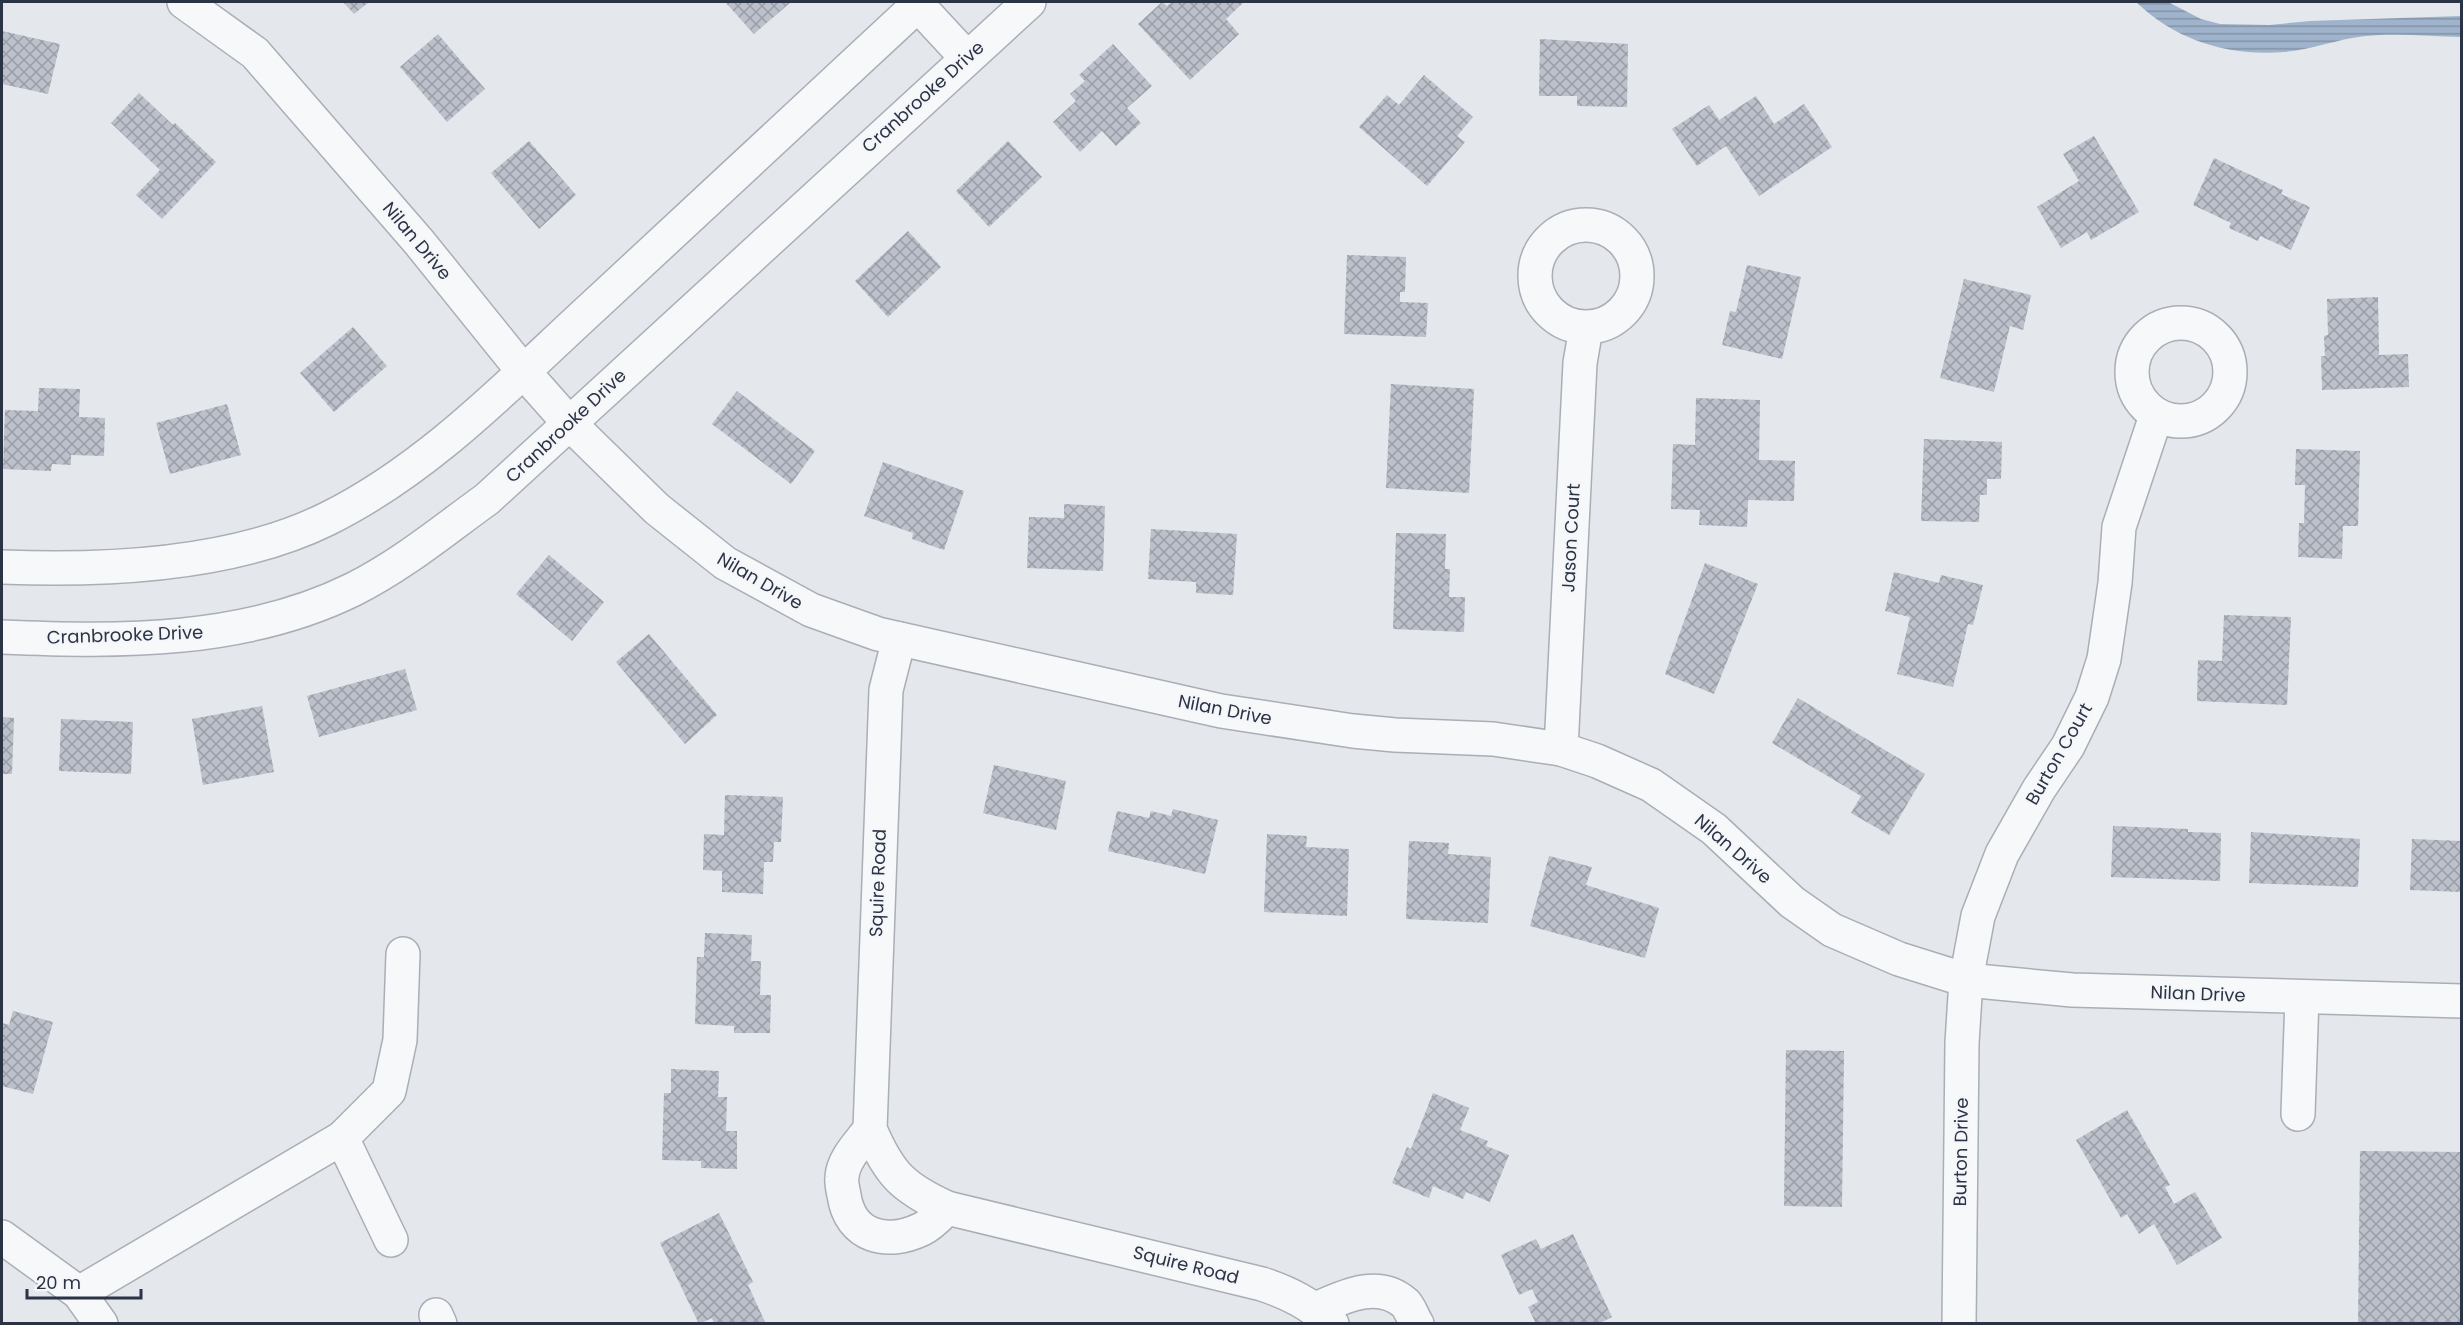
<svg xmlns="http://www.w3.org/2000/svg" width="2463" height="1325" viewBox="0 0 2463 1325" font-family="Poppins,sans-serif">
<defs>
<pattern id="water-rules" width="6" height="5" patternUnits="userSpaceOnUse" patternTransform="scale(1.5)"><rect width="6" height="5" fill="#9fb4cc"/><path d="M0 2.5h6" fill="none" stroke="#8293a7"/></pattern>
<pattern id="building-cross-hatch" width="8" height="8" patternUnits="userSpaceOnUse" patternTransform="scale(1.5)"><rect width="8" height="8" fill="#bbc0ca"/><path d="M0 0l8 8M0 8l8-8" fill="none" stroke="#989da6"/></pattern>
</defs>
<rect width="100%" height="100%" fill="#e4e7ec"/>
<!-- water -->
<path fill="url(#water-rules)" d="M2136,2h32l33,17 19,5 49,1 41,-4 151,-5v21c-31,-1 -65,-4 -96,-1 -27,3 -54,14 -81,16 -57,4 -107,-11 -148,-50z"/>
<!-- building -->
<g fill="url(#building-cross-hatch)">
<polygon points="343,2 369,2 354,14"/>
<polygon points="725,2 791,2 754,34"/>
<polygon points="1162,2 1167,6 1172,2 1244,2 1226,19 1239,34 1190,80 1138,24"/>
<polygon points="2,31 60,44 48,94 2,84"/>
<polygon points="438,34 485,89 447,122 400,67"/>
<polygon points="1540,39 1628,44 1627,107 1577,106 1577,96 1539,96"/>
<polygon points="1113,44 1152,86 1127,108 1141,123 1116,146 1102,131 1080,152 1053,122 1076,101 1070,94 1085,81 1079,75"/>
<polygon points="1424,75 1473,117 1457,136 1465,142 1427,186 1359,127 1387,95 1399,105"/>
<polygon points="139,93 173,125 175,123 216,162 162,219 136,195 160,170 111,123"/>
<polygon points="1756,96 1774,124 1804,104 1832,147 1759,196 1726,146 1697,166 1672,129 1709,105 1719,120"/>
<polygon points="2094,136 2139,212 2091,240 2087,232 2061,248 2037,207 2079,181 2063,154"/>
<polygon points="529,141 576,195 539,229 491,173"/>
<polygon points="1008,141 1042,177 989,227 956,191"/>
<polygon points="2214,158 2283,190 2281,194 2310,207 2291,250 2260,236 2258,241 2229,228 2231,223 2193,205"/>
<polygon points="908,231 941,267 888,317 855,281"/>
<polygon points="1347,255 1406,257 1405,292 1400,292 1400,302 1428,303 1426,337 1344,334"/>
<polygon points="1747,265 1801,277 1782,359 1722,345 1730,311 1736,312"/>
<polygon points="1964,279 2031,295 2023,330 2010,326 1994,392 1940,378"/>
<polygon points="2378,297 2379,355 2408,354 2409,387 2322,390 2321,356 2325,356 2324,336 2328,335 2327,299"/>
<polygon points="353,327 387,366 334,412 300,373"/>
<polygon points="1391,384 1474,389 1469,493 1386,488"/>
<polygon points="39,388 80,389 79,417 105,418 104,456 71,455 71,465 52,464 51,471 3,469 5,410 38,411"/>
<polygon points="737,391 815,451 791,484 712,424"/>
<polygon points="1696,398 1760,400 1759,460 1795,461 1794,501 1748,500 1747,527 1699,525 1700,510 1671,509 1673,444 1695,445"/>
<polygon points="227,404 241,455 170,474 156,423"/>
<polygon points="1924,439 2002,442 2001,479 1987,479 1987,495 1980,495 1979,522 1921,521"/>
<polygon points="2296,449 2360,451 2358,526 2343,526 2342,559 2298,557 2299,523 2304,523 2305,485 2295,485"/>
<polygon points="883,462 964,491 944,550 912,539 913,533 864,516"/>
<polygon points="1064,504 1105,506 1103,571 1027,568 1029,517 1064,518"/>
<polygon points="1151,529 1237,534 1233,595 1196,593 1196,582 1148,579"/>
<polygon points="1396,533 1446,534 1445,569 1450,569 1449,597 1465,597 1464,632 1393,629"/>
<polygon points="549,555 604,602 572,641 516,594"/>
<polygon points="1705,563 1758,584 1714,694 1665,674"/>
<polygon points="1894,572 1939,583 1941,575 1983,585 1973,625 1968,624 1953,687 1897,674 1910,617 1885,611"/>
<polygon points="2224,615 2291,617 2287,705 2197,701 2198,660 2222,661"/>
<polygon points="649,634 717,715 685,744 616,662"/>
<polygon points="405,669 417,710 319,737 307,696"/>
<polygon points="1798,698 1925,774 1889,835 1851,813 1861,796 1772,743"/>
<polygon points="262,706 274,772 203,785 192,719"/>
<polygon points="2,717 14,718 12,774 2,774"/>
<polygon points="61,719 133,722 131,774 59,771"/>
<polygon points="994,765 1066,781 1056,830 983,813"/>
<polygon points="725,795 783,797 781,842 774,842 773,862 764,862 763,894 722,892 722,871 703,870 704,834 724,835"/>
<polygon points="1173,809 1218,820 1205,874 1108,851 1117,811 1149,818 1151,811 1171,816"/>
<polygon points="2113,826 2188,829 2188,832 2221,833 2220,881 2111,877"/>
<polygon points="2251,832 2360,839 2358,887 2249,883"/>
<polygon points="1267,834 1307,836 1306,847 1349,849 1347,916 1264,912"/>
<polygon points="2412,839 2462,841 2462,892 2410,890"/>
<polygon points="1409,841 1449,843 1448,854 1491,857 1488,923 1406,919"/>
<polygon points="1549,856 1592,867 1586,885 1659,908 1645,958 1530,926"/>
<polygon points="705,933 752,935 751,961 761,961 760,995 771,995 770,1033 734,1033 734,1026 695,1024 697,957 704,957"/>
<polygon points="13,1011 53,1022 33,1094 2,1086 2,1023 9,1025"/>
<polygon points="1786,1050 1844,1051 1842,1207 1784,1206"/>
<polygon points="671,1069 719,1071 718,1097 727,1097 726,1131 737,1131 737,1169 701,1168 701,1161 662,1160 664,1093 671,1093"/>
<polygon points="1433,1093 1469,1108 1460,1130 1488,1141 1486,1146 1509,1155 1490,1202 1466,1192 1463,1199 1433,1186 1429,1198 1392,1183 1407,1147 1411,1149"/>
<polygon points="2127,1110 2170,1185 2165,1187 2174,1204 2195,1192 2222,1238 2177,1265 2154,1224 2139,1234 2127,1214 2121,1218 2076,1140"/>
<polygon points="2360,1151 2462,1152 2462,1324 2358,1324"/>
<polygon points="719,1213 753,1282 748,1285 766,1324 714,1324 712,1318 699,1324 660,1243"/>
<polygon points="1573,1234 1612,1317 1598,1324 1536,1324 1528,1307 1538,1302 1532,1289 1519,1295 1501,1255 1536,1239 1541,1249"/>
</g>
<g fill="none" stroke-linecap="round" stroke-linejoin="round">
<!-- minor casing -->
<g stroke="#a9aeb7" stroke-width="36">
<g id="minor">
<polyline points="184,2 255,53 419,242 523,371 569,423 657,509 725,563 811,610 878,634 1221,711 1353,731 1395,735 1493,739 1561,749 1597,761 1651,785 1714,829 1792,902 1832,930 1899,959 1966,980 2072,990 2462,1001"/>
<polyline points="915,2 966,57"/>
<circle cx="1586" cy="276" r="51"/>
<circle cx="2181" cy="372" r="49"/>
<path d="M2,567c102,4 232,-2 325,-48 103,-51 185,-138 268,-214 109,-101 217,-203 326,-303"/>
<path d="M2,637c119,5 243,6 352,-48 48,-24 90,-59 133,-90l542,-497"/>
<path d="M899,639l-13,51 -16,439c19,45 33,59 77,79l315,76c27,9 49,20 70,40"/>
<polyline points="1561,749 1580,363 1586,328"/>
<polyline points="2298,1114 2302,997"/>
<path d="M870,1129c-10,14 -27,30 -28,48 -1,5 1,13 2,18 6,42 43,51 78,34 9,-4 18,-14 25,-21"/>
<polyline points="342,1138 391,1240"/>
<polyline points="2,1237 79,1293 101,1324"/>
<polyline points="79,1293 342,1138 389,1091 400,1040 403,954"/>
<path d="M1316,1309c27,-12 62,-30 89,-6 5,5 8,15 12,21"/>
<polyline points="436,1315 440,1324"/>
<polyline points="1959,1324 1962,1043 1966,980 1978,916 2002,854 2039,789 2068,746 2092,697 2104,659 2115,583 2119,527 2156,416"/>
</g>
</g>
<!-- minor -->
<use href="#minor" stroke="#f7f8fa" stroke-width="33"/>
</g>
<g text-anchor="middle" stroke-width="4.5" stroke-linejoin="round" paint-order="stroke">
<!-- street labels -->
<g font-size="18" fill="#2b3445" stroke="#f4f6f9">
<text transform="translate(923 97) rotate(-42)" y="6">Cranbrooke Drive</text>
<text transform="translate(417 241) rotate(50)" y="6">Nilan Drive</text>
<text transform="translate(566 426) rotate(-43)" y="6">Cranbrooke Drive</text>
<text transform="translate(1571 538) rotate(-87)" y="6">Jason Court</text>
<text transform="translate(760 581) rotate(30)" y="6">Nilan Drive</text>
<text transform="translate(125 635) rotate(-2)" y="6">Cranbrooke Drive</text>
<text transform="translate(1225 710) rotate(11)" y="6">Nilan Drive</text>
<text transform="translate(2059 754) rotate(-60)" y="6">Burton Court</text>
<text transform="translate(1733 849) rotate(41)" y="6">Nilan Drive</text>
<text transform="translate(878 883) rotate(-88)" y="6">Squire Road</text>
<text transform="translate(2198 994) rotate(2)" y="6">Nilan Drive</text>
<text transform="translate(1961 1152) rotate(-89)" y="6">Burton Drive</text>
<text transform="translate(1186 1265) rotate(14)" y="6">Squire Road</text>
</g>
</g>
<!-- border -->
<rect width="2463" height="1325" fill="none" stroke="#2b3445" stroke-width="6"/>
<!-- scale -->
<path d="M27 1289v9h114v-9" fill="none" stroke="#2b3445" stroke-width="3"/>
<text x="36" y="1289" font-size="18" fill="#2b3445" stroke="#f4f6f9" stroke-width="4.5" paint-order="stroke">20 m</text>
</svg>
